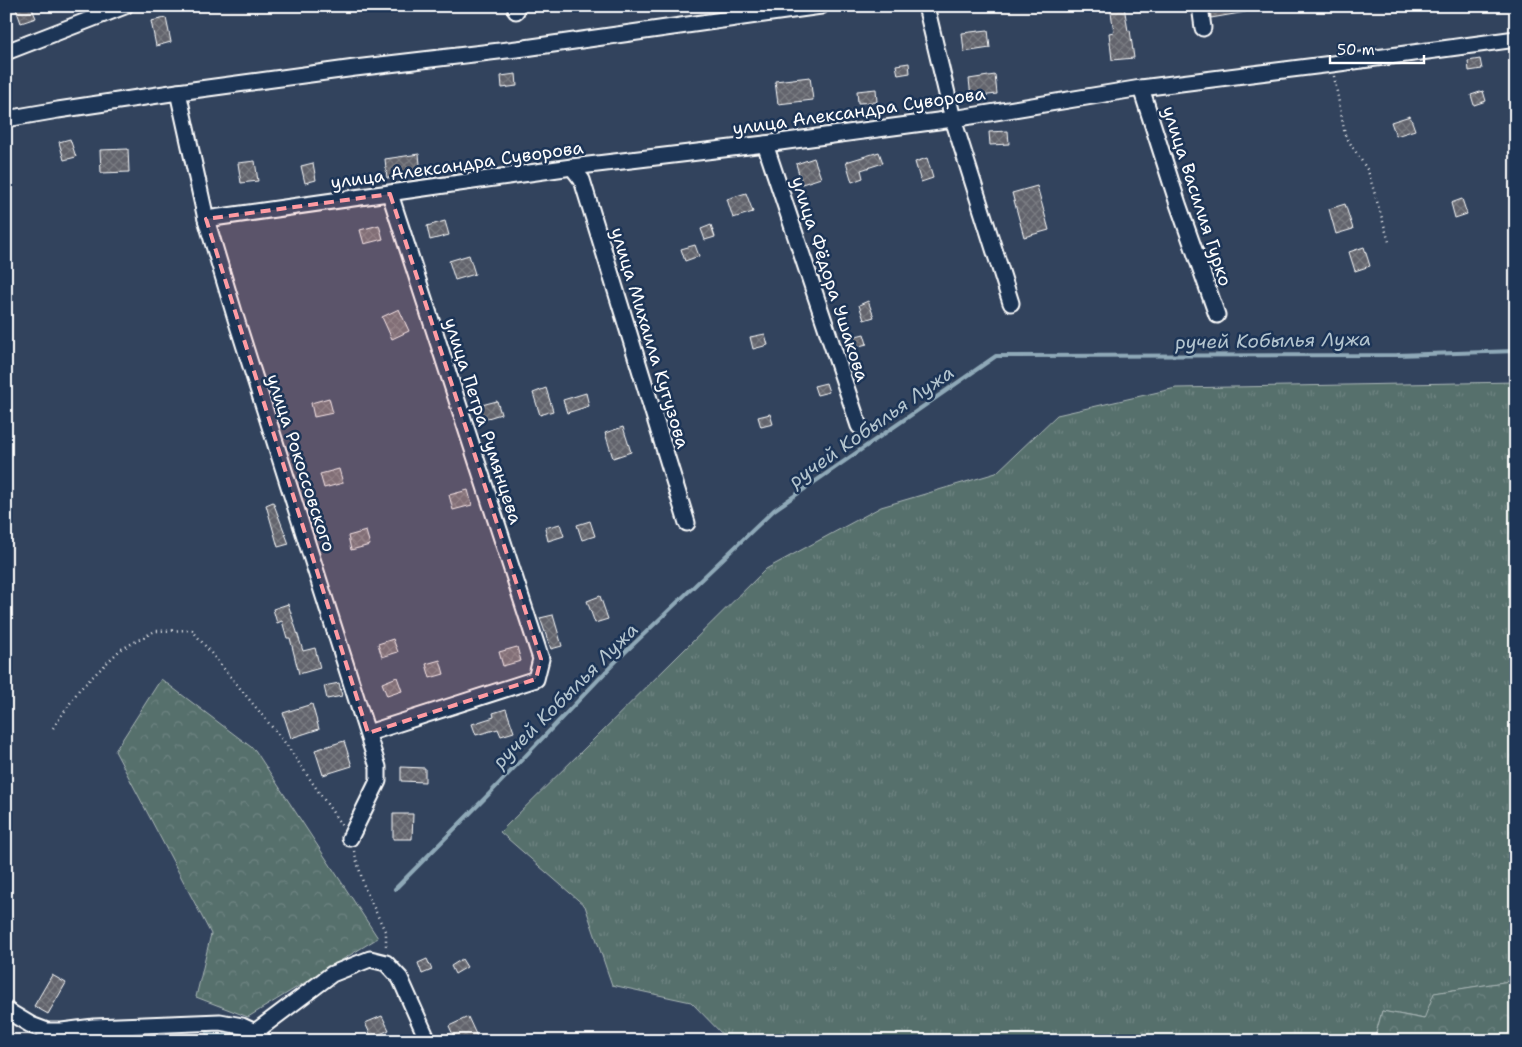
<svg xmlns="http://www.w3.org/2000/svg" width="1522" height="1047" viewBox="0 0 1522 1047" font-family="'Shantell Sans',sans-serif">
<defs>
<pattern id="grass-tufts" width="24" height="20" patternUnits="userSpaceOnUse" patternTransform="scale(1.25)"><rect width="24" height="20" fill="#566f6c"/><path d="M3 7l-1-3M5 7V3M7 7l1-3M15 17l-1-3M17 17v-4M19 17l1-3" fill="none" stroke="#6f8582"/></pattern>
<pattern id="forest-crowns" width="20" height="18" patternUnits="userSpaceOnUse" patternTransform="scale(1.25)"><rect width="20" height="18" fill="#566f6c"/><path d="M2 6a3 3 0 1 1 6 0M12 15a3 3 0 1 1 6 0" fill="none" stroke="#6f8582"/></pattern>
<pattern id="water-rules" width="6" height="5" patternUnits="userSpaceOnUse" patternTransform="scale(1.25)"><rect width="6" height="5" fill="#446f88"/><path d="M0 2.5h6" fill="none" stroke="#60859a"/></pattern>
<pattern id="building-cross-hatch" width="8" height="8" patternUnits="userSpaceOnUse" patternTransform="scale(1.25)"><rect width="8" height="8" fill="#62646c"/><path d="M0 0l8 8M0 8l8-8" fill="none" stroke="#7a7b82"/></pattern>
</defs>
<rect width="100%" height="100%" fill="#32435d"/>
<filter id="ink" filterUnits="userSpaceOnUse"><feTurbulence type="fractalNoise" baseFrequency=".02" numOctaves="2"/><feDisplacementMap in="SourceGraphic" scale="10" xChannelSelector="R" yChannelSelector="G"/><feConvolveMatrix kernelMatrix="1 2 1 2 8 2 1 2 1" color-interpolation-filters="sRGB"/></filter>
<g filter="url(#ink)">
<!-- grass -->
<polygon fill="url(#grass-tufts)" stroke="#aab7b6" points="1516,382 1516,980 1435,993 1425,1019 1382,1011 1374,1041 729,1041 691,1002 612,985 585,906 500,832 766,569 881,507 996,473 1057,415 1176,388"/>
<!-- forest -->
<g fill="url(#forest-crowns)" stroke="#aab7b6">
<polygon points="161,679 255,750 378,938 248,1017 196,997 211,934 115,751"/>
<polygon points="1516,980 1516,1041 1374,1041 1382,1011 1424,1019 1434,993"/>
</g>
<!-- water -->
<polygon fill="url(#water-rules)" stroke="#8fa9b8" points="235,1028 241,1041 208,1041 206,1032 221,1034"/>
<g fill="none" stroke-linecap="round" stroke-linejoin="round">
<!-- stream -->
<polyline stroke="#8fa9b8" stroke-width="4" points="395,889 490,793 619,658 774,510 996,356 1397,355 1516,351"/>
</g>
<!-- building -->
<g fill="url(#building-cross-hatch)" stroke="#fff">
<polygon points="15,6 31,6 36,18 21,23"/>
<polygon points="1110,6 1124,6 1128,31 1130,30 1134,58 1112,60 1109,33 1114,32"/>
<polygon points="1210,6 1245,6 1246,12 1211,18"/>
<polygon points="166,18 171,42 156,46 151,21"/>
<polygon points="988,30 990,48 964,52 962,33"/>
<polygon points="1480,59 1482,69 1469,71 1468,61"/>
<polygon points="909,63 910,73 898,75 896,65"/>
<polygon points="516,74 517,86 502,88 501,76"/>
<polygon points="995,75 997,94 971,97 969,79"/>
<polygon points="810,77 813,100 778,104 775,81"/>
<polygon points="876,89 877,102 858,103 857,91"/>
<polygon points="1483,91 1486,101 1474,105 1471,95"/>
<polygon points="1410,116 1415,130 1396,136 1391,122"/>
<polygon points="1008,131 1009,144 990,145 989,132"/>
<polygon points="70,139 76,157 64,160 59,142"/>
<polygon points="128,149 129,172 101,173 100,150"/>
<polygon points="879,152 883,163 861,170 863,178 852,182 846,162"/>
<polygon points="419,154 421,174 387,178 385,159"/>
<polygon points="814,158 821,178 802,184 796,164"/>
<polygon points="927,158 933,178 921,182 915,162"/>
<polygon points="255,161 258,181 241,183 238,163"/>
<polygon points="313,163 316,180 305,183 301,166"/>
<polygon points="1037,186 1049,230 1024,237 1012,193"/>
<polygon points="746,193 753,212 733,218 727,199"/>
<polygon points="1462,199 1467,214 1455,218 1451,203"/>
<polygon points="1345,204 1353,229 1336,234 1329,209"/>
<polygon points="445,221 449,235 430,240 427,226"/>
<polygon points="379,225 383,239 364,244 360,230"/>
<polygon points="711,225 715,237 705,240 701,229"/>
<polygon points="695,245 699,256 685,261 681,249"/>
<polygon points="1364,247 1370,266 1355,271 1349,252"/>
<polygon points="469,255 475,274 455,280 449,261"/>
<polygon points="868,301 874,317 864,320 859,305"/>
<polygon points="399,309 409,331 392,339 382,317"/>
<polygon points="765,334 768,345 753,349 750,337"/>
<polygon points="864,334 867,344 855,347 852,337"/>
<polygon points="826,383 829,392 817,395 814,386"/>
<polygon points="546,388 553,411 540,415 533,393"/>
<polygon points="586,393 589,406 567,413 563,400"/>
<polygon points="329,398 333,413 314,417 311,403"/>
<polygon points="497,401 501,414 478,421 474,407"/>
<polygon points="770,414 773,424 761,427 758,417"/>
<polygon points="623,427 631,452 613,458 605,433"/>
<polygon points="339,469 343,483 324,488 320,474"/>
<polygon points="468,490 472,505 453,510 449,495"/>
<polygon points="273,502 289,544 278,547 266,505"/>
<polygon points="590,521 595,536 582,540 577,525"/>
<polygon points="560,524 564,536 548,541 545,528"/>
<polygon points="366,531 370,545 351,550 348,536"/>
<polygon points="600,596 608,619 595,623 587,601"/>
<polygon points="288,604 303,651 315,648 320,668 299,674 290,638 287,638 282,621 277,623 273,609"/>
<polygon points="553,615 562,646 551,649 540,618"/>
<polygon points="393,639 398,652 382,657 378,644"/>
<polygon points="517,647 521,661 503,666 499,652"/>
<polygon points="440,660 444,674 430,678 426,664"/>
<polygon points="397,677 402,691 387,696 382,683"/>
<polygon points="339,683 342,696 327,699 324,686"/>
<polygon points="312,704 319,729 291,738 283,713"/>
<polygon points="506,709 514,732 501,736 498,729 476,735 472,724 494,717 493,713"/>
<polygon points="344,741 352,766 323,775 315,750"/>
<polygon points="401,767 425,768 425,782 401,781"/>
<polygon points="393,814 413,814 412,839 393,839"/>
<polygon points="427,959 432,970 422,974 418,963"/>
<polygon points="462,959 467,967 455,974 451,966"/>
<polygon points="52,975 66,983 48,1014 34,1006"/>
<polygon points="382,1016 389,1030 372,1038 365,1023"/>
<polygon points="468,1017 479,1041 456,1041 449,1026"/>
</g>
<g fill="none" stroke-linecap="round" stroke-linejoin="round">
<!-- minor casing -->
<g stroke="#fff" stroke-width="19">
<g id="minor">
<polyline points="516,6 516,11"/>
<polyline points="926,6 953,119 1011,303"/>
<polyline points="1200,6 1203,28"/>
<polyline points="6,52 125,6"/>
<polyline points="1141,88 1178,204 1217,315"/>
<polyline points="178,92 206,219 236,319 378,767 378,781 350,838"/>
<polyline points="6,119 58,110 178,92 355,68 525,48 821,6"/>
<polyline points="765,144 859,426"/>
<polyline points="572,167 582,180 687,523"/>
<polyline points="206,219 572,167 765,144 953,119 1141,88 1332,64 1516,39"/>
<polyline points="368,733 536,679 541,659 390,194"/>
<polyline points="6,1010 31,1025 47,1031 62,1031 94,1027 220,1022 242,1026 255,1032 264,1041"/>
<polyline points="255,1032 332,974 370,959 386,963 400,978 428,1041"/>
</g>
</g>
<!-- path -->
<g stroke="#fff" stroke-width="2.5" stroke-dasharray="1 4" stroke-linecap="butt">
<polyline points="1334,76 1345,135 1368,171 1389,242"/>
<polyline points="53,728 79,690 120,650 155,631 192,630 286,744 342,826"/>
<polyline points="354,851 365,889 386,933 386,949"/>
</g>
<!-- minor -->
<use href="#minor" stroke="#1d3557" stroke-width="15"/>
</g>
</g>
<!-- marked area -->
<path fill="#ff9aa2" fill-opacity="0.2" stroke="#ff9aa2" stroke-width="4" stroke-dasharray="10 6" stroke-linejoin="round" d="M390,194l151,465 -5,20 -168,54 -162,-514z"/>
<g text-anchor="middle" stroke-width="5" stroke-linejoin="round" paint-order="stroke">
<!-- street labels -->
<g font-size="18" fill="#fff" stroke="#1d3557">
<text transform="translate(859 111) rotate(-8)" y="6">улица Александра Суворова</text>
<text transform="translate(457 165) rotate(-8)" y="6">улица Александра Суворова</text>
<text transform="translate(1197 196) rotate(72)" y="6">улица Василия Гурко</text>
<text transform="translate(830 279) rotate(72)" y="6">улица Фёдора Ушакова</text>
<text transform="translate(650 338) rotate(73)" y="6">улица Михаила Кутузова</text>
<text transform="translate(483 421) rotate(72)" y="6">улица Петра Румянцева</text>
<text transform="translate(301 463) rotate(72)" y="6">улица Рокоссовского</text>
</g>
<!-- water labels -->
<g font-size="19" font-style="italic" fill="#b4c5cf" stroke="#1d3557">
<text transform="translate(1273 340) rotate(-1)" y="7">ручей Кобылья Лужа</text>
<text transform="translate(871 426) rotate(-35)" y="7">ручей Кобылья Лужа</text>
<text transform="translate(565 695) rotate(-45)" y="7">ручей Кобылья Лужа</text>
</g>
</g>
<!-- margin -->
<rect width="1522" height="1047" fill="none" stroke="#1d3557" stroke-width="25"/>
<rect x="12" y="12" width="1497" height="1022" fill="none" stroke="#fff" stroke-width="2" filter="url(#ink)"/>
<!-- scale -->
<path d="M1330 55v8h94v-8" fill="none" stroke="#ffffff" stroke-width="2.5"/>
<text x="1337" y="55" font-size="15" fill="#ffffff" stroke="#1d3557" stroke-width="4" paint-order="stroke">50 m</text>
</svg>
